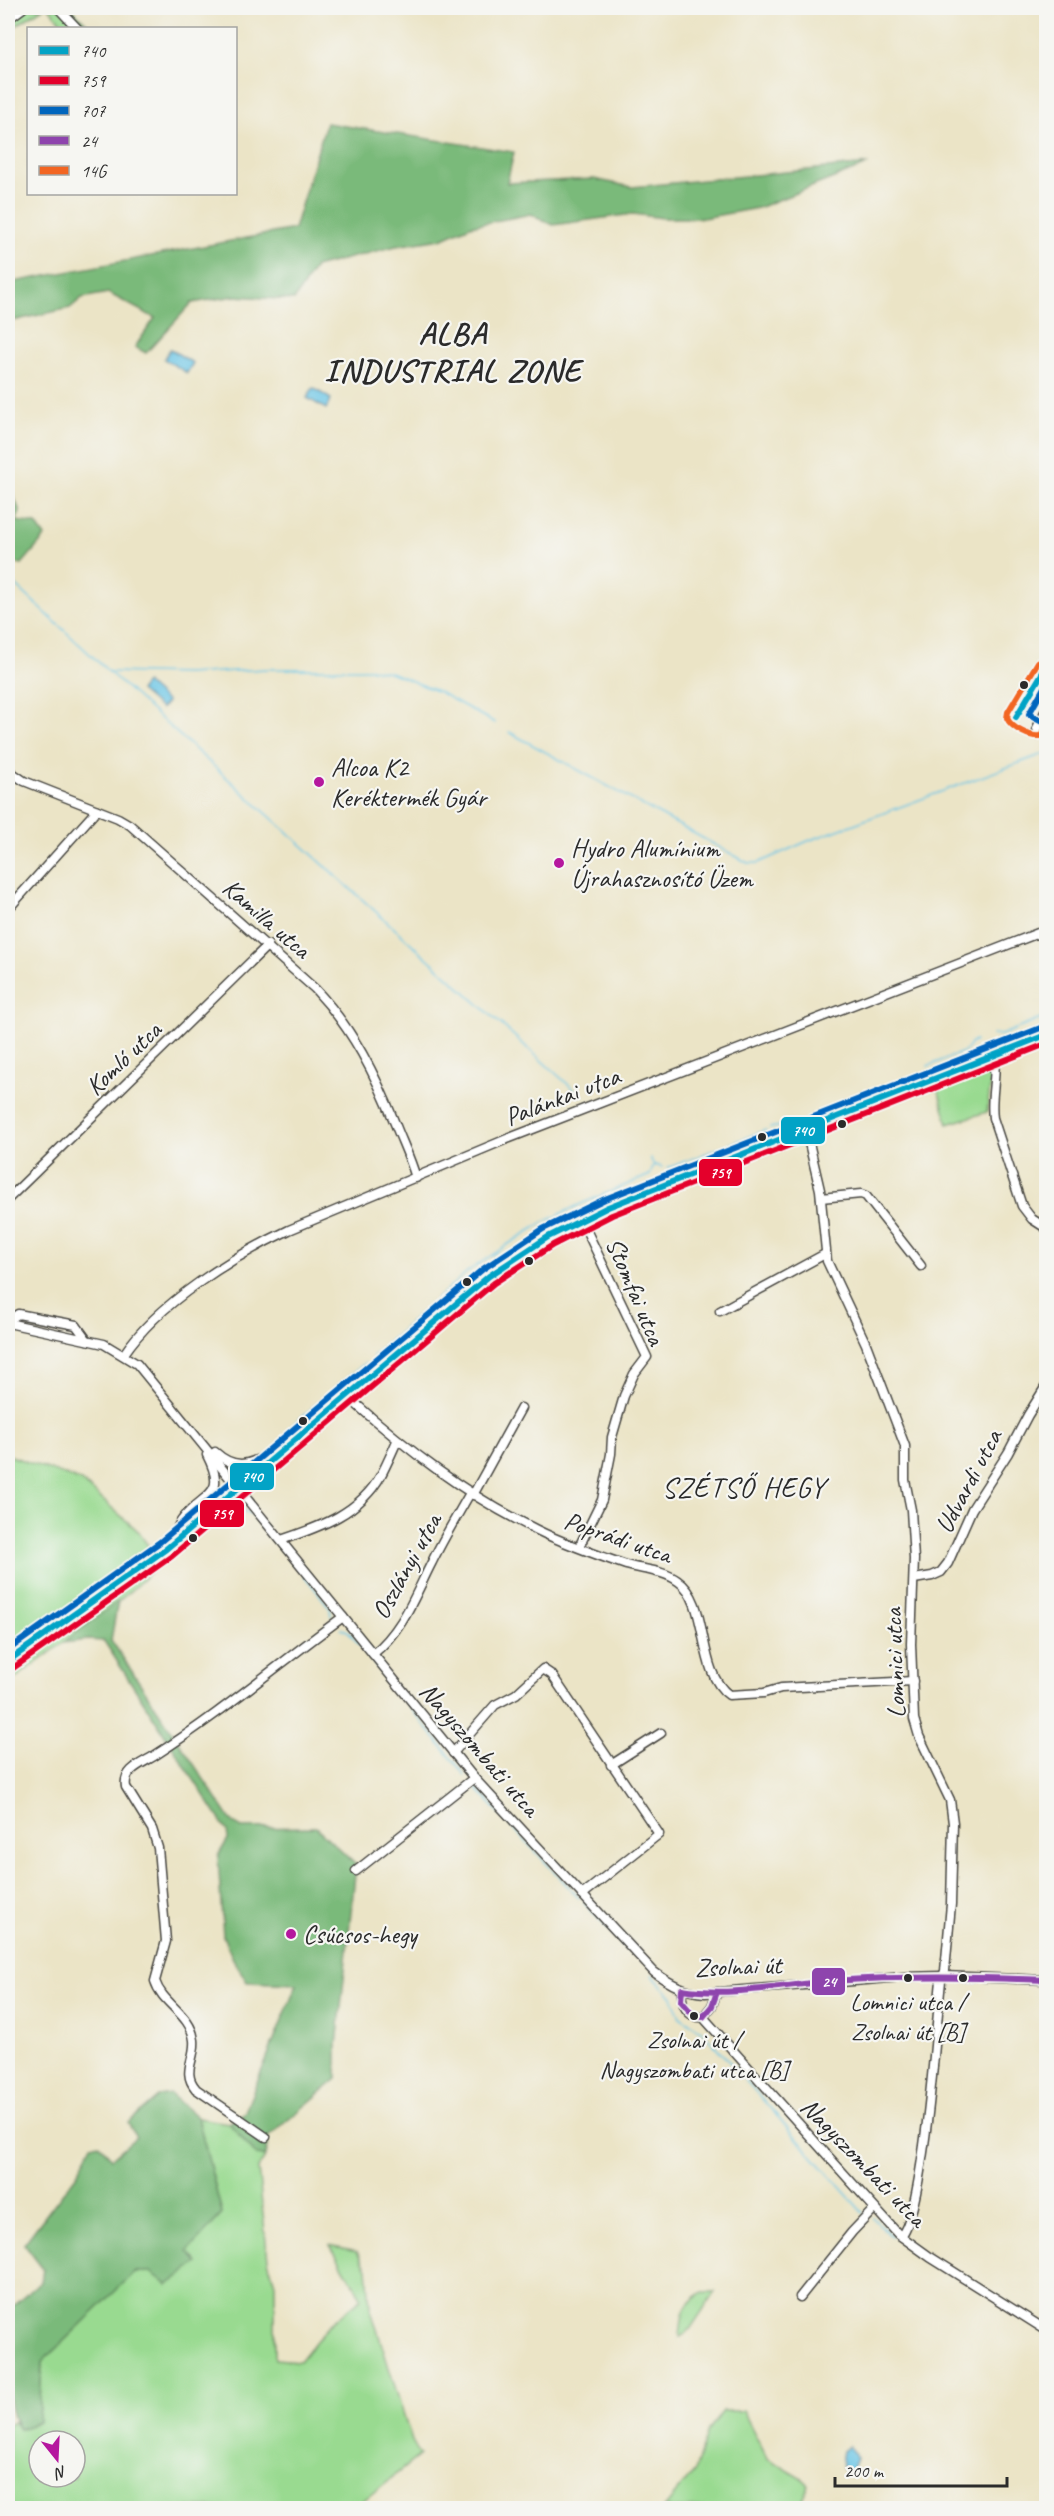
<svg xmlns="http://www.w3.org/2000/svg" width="1054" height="2516" viewBox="0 0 1054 2516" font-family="Caveat,sans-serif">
<rect width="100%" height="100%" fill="#f6f6f2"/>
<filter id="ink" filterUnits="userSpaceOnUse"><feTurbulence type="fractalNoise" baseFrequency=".0167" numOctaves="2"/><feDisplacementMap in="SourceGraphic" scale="12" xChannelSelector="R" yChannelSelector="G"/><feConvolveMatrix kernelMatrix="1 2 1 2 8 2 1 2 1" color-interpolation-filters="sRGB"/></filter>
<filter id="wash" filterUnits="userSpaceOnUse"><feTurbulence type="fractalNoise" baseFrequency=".008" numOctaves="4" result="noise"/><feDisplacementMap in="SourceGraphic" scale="24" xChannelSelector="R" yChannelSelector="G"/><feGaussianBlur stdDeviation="1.35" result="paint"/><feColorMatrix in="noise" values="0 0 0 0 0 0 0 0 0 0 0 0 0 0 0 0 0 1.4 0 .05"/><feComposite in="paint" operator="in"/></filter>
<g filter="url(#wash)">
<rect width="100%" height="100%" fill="#ebe4c6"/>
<!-- green -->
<g fill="#99da90" stroke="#62825e" stroke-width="1.5" fill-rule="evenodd">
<polygon points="8,8 43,8 8,31"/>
<polygon points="49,8 71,8 91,28 62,28 64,26"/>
<polygon points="989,1069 992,1070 987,1112 948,1124 938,1089"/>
<polygon points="8,1455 81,1481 136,1529 161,1563 118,1602 8,1684"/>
<path d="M198,2118l31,5 27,32 10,1 -8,12 10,92 7,24v75l25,2 28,-35 34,-28 -32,-53 27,6 10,17 3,39 42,134 8,14 -66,53h-346v-83l6,-3 5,7 20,-7 3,-60 93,-90h16l47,-9 -11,-12 35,-37zM39,2441h36v36h-36z"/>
<path d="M703,2292h12l-28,42 -7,3c2,-23 2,-32 23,-45z"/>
<polygon points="723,2411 743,2411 767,2458 803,2479 809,2485 798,2508 664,2508 695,2470 708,2431"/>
</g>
<!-- forest -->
<g fill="#7aba7a" stroke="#527252" stroke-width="1.5">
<polygon points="326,123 514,152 507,183 594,179 632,187 869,164 758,208 703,218 663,218 633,214 553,225 531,214 470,226 441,239 396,246 315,267 294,300 235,296 192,303 146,353 135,347 155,318 108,293 82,298 70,308 8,322 8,283 294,229"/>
<polygon points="8,482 20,512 16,521 36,524 45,537 22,564 8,563"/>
<polygon points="118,1601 111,1640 233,1823 242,1828 316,1827 356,1865 337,2045 337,2079 269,2136 266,2156 256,2155 229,2123 244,2114 297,1984 247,1982 233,1959 223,1936 218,1856 228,1839 227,1831 104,1641 88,1640 63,1643"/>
<path d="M170,2094l28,24 24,96 -34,37 10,12 -30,22 -17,-13h-16l-93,90 -3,60 -20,7c-17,-22 -12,-90 -11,-119l33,-28 2,-13 -19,-25 53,-70 15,-29 6,-2 14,15 24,-21 -8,-14 31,-27z"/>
</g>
<!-- water -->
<g fill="#68c5e6" stroke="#4a7888" stroke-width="1.5">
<polygon points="170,349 193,363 187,373 164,359"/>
<polygon points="313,388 331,399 326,409 307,398"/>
<polygon points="146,683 167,702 161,709 140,691"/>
<path d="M849,2446l7,12 -7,18c-8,-6 -8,-16 -6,-25z"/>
</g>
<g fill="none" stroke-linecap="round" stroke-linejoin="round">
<!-- stream -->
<g stroke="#68c5e6" stroke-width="1.5">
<polyline points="8,578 109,672 187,674 266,669 372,669 390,672 439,692 495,723"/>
<polyline points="109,672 581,1096"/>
<polyline points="509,732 748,863 758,863 808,841 1046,753"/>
<polyline points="992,1035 1001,1035 1046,1017"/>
<polyline points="928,1066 966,1051 970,1044 975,1041"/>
<polyline points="770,1128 794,1124"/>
<polyline points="654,1165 662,1167"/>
<polyline points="668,1168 766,1130"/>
<polyline points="373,1356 467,1272 507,1245 544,1222 581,1204 650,1175 654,1165 650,1158"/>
<polyline points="289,1428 365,1363"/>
<polyline points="240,1510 252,1514 287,1555"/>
<polyline points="304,1575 330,1608 331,1616"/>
<polyline points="341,1629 348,1631 465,1775"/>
<polyline points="475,1787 579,1898"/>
<polyline points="584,1903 628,1950"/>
<polyline points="652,1975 672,1997 680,2017 702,2031 863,2213"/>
<polyline points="873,2218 892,2237"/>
</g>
</g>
</g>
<g filter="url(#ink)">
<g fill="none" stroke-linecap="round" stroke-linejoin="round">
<!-- minor casing -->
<g stroke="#484742" stroke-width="11">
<g id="minor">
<polyline points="58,8 77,28"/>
<polyline points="8,19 23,8"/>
<polyline points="1046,710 1037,728 1046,733"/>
<path d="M8,770l16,11 94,37 12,7 185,164c38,40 61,87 81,137 7,18 15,34 20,52"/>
<polyline points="8,909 97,810"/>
<path d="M994,1056c3,21 -4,41 -1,62l29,88 10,13 14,9"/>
<path d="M806,1130l14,60 7,71 39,83 39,102v34l6,30 3,49 -3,85 3,75 5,17 31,64 3,23 -2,81 -6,67 -4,10c-5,45 -17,230 -40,255"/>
<polyline points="821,1198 861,1194 866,1196 921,1266"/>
<polyline points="8,1199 268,945"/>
<polyline points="720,1311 825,1254"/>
<polyline points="8,1321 18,1314 76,1325 87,1340"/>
<path d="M8,1323l96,21 33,20 337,414 180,194c16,12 31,20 51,21l198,-16 40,-1 103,4"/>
<path d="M124,1354c34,-51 110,-98 165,-124l218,-91 539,-209"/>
<path d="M348,1397c58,52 119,99 189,133 28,14 60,25 89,35 17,5 37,5 52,16 32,21 18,91 51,114l35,-2 17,-5 132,-7"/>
<path d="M215,1452c25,23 41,8 67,-5"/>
<polyline points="473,1495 521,1408"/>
<path d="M281,1540c39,-13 79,-27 100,-65 6,-11 11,-23 16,-34"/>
<path d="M168,1546c5,-8 8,-18 14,-26 20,-28 47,-22 25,-65"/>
<polyline points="579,1547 602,1500 611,1454 612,1437 624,1396 634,1374 647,1357 581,1219"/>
<polyline points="914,1579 932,1576 941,1572 948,1563 972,1509 1008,1453 1028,1415 1046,1386"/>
<path d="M373,1654c30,-24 42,-59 59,-92 11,-23 25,-46 38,-69"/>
<polyline points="453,1753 495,1705 516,1694 543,1669 552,1675 659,1834 582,1895"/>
<polyline points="611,1765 661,1733"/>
<polyline points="356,1871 474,1778"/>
<path d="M682,1989c-2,13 5,30 21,28l195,217 32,23 116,73"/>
<polyline points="703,2017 712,2006 717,1992"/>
<path d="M266,2137l-70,-48c-15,-17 0,-30 -2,-49 -3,-26 -32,-36 -39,-59l11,-40 -8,-93 -6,-19 -26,-42c-3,-17 15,-23 28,-31 66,-42 126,-93 189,-139"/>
<polyline points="800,2297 852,2232 874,2209"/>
</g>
</g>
<!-- major casing -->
<g stroke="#484742" stroke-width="14">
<polyline id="major" points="8,1661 166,1549 489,1276 548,1237 608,1207 1046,1035"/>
</g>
<!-- minor -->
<use href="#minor" stroke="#fff" stroke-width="8"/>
<!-- major -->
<use href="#major" stroke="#fff" stroke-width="10"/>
<!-- bus-1 casing -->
<g stroke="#f6f6f2" stroke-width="10">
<g id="bus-1">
<polyline points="1016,717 1046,667"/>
<polyline points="8,1661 166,1549 489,1276 548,1237 608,1207 1046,1035"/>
</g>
</g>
<!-- bus-2 casing -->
<g stroke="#f6f6f2" stroke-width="10">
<polyline id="bus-2" points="13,1668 172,1556 494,1283 553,1245 612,1215 1046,1044"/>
</g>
<!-- bus-3 casing -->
<g stroke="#f6f6f2" stroke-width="10">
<g id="bus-3">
<polyline points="1046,684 1029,714 1046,723"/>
<polyline points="8,1650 160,1542 483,1269 543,1229 605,1199 1043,1027"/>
</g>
</g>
<!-- bus-4 casing -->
<g stroke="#f6f6f2" stroke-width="10">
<path id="bus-4" d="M717,1992l-5,14 -9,11 -9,-1 -13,-15 1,-12c49,8 101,-4 150,-8 71,-5 142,-4 214,-1"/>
</g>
<!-- bus-5 casing -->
<g stroke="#f6f6f2" stroke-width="10">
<path id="bus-5" d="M1038,662l-30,50 -1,6c4,10 24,20 34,18l5,-7"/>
</g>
<!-- bus-1 -->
<use href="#bus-1" stroke="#02a3c6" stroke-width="6"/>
<!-- bus-2 -->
<use href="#bus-2" stroke="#e4002b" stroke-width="6"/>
<!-- bus-3 -->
<use href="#bus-3" stroke="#0065bd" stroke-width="6"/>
<!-- bus-4 -->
<use href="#bus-4" stroke="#8e44ad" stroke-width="6"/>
<!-- bus-5 -->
<use href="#bus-5" stroke="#f26522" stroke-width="6"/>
</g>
</g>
<!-- markers -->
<g fill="#2b2b2b" stroke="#f6f6f2" stroke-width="2">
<circle cx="1024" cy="685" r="5"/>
<circle cx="842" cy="1124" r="5"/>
<circle cx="762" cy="1137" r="5"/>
<circle cx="529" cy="1261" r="5"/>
<circle cx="467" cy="1282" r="5"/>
<circle cx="303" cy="1421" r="5"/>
<circle cx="193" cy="1538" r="5"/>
<circle cx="908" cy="1978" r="5"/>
<circle cx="963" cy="1978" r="5"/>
<circle cx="694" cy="2016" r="5"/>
</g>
<g fill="#b5179e" stroke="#f6f6f2" stroke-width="2">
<circle cx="319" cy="782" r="6"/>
<circle cx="559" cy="863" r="6"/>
<circle cx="291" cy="1934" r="6"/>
</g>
<g text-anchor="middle" stroke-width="4.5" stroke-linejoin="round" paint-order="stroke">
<!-- bus labels -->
<g font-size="24" fill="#2b2b2b" stroke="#f6f6f2">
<text x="908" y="2010">Lomnici utca /<tspan x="908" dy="30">Zsolnai út [B]</tspan></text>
<text x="694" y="2048">Zsolnai út /<tspan x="694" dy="30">Nagyszombati utca [B]</tspan></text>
</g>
<!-- poi labels -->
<g font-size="26" fill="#2b2b2b" stroke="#f6f6f2" text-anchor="start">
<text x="331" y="776">Alcoa K2<tspan x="331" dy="30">Keréktermék Gyár</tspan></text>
<text x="571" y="857">Hydro Alumínium<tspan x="571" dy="30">Újrahasznosító Üzem</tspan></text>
<text x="303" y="1943">Csúcsos-hegy</text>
</g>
<!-- street labels -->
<g font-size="26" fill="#2b2b2b" stroke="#f6f6f2">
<text transform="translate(267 918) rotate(41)" y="9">Kamilla utca</text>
<text transform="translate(123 1058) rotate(-44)" y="9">Komló utca</text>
<text transform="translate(562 1096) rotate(-21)" y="9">Palánkai utca</text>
<text transform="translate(636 1291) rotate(67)" y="9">Stomfai utca</text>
<text transform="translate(968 1481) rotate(-62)" y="9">Udvardi utca</text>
<text transform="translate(618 1537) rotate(19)" y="9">Poprádi utca</text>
<text transform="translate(406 1566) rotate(-61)" y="9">Oszlányi utca</text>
<text transform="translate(894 1663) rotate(-92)" y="9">Lomnici utca</text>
<text transform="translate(480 1749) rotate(49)" y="9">Nagyszombati utca</text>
<text transform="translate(738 1966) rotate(-2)" y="9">Zsolnai út</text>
<text transform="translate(864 2162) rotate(46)" y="9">Nagyszombati utca</text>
</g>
<!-- quarter labels -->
<g font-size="28" letter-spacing="1.5" fill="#2b2b2b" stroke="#f6f6f2">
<text x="744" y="1497">SZÉTSŐ HEGY</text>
</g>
<!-- district labels -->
<g font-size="32" font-weight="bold" letter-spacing="1.5" fill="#2b2b2b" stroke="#f6f6f2">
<text x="453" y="344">ALBA<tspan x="453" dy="37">INDUSTRIAL ZONE</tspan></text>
</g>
</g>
<g stroke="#f6f6f2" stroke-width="2">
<rect x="780" y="1116" width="46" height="29" rx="6" fill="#02a3c6"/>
<rect x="698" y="1158" width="45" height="29" rx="6" fill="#e4002b"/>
<rect x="229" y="1462" width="46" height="29" rx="6" fill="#02a3c6"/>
<rect x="199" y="1499" width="46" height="29" rx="6" fill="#e4002b"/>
<rect x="811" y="1967" width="35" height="29" rx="6" fill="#8e44ad"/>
</g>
<g font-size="16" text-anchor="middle" font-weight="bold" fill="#fff">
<text x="803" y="1136">740</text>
<text x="720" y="1178">759</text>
<text x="252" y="1482">740</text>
<text x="222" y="1519">759</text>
<text x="829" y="1987">24</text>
</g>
<!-- margin -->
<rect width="1054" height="2516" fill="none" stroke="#f6f6f2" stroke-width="30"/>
<!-- legend -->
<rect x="27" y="27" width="210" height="168" fill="#f6f6f2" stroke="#a5a5a2" stroke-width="1.5"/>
<rect x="39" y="46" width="30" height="9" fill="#02a3c6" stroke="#a5a5a2" stroke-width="1.5"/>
<text x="81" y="57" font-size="18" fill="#2b2b2b">740</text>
<rect x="39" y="76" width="30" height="9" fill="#e4002b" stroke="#a5a5a2" stroke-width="1.5"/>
<text x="81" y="87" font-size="18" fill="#2b2b2b">759</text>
<rect x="39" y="106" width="30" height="9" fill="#0065bd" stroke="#a5a5a2" stroke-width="1.5"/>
<text x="81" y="117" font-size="18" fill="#2b2b2b">707</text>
<rect x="39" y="136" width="30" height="9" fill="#8e44ad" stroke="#a5a5a2" stroke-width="1.5"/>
<text x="81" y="147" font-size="18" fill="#2b2b2b">24</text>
<rect x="39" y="166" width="30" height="9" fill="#f26522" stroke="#a5a5a2" stroke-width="1.5"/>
<text x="81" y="177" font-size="18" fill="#2b2b2b">14G</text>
<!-- north arrow -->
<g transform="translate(57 2459) rotate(162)"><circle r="28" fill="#f6f6f2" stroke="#a5a5a2" stroke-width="1.5"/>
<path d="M0-4.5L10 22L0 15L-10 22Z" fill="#b5179e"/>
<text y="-9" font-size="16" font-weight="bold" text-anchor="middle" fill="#2b2b2b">N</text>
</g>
<!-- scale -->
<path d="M835 2477v9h172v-9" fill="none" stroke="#2b2b2b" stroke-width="3"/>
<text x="844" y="2477" font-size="18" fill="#2b2b2b" stroke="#f6f6f2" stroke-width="4.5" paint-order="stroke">200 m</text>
</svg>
